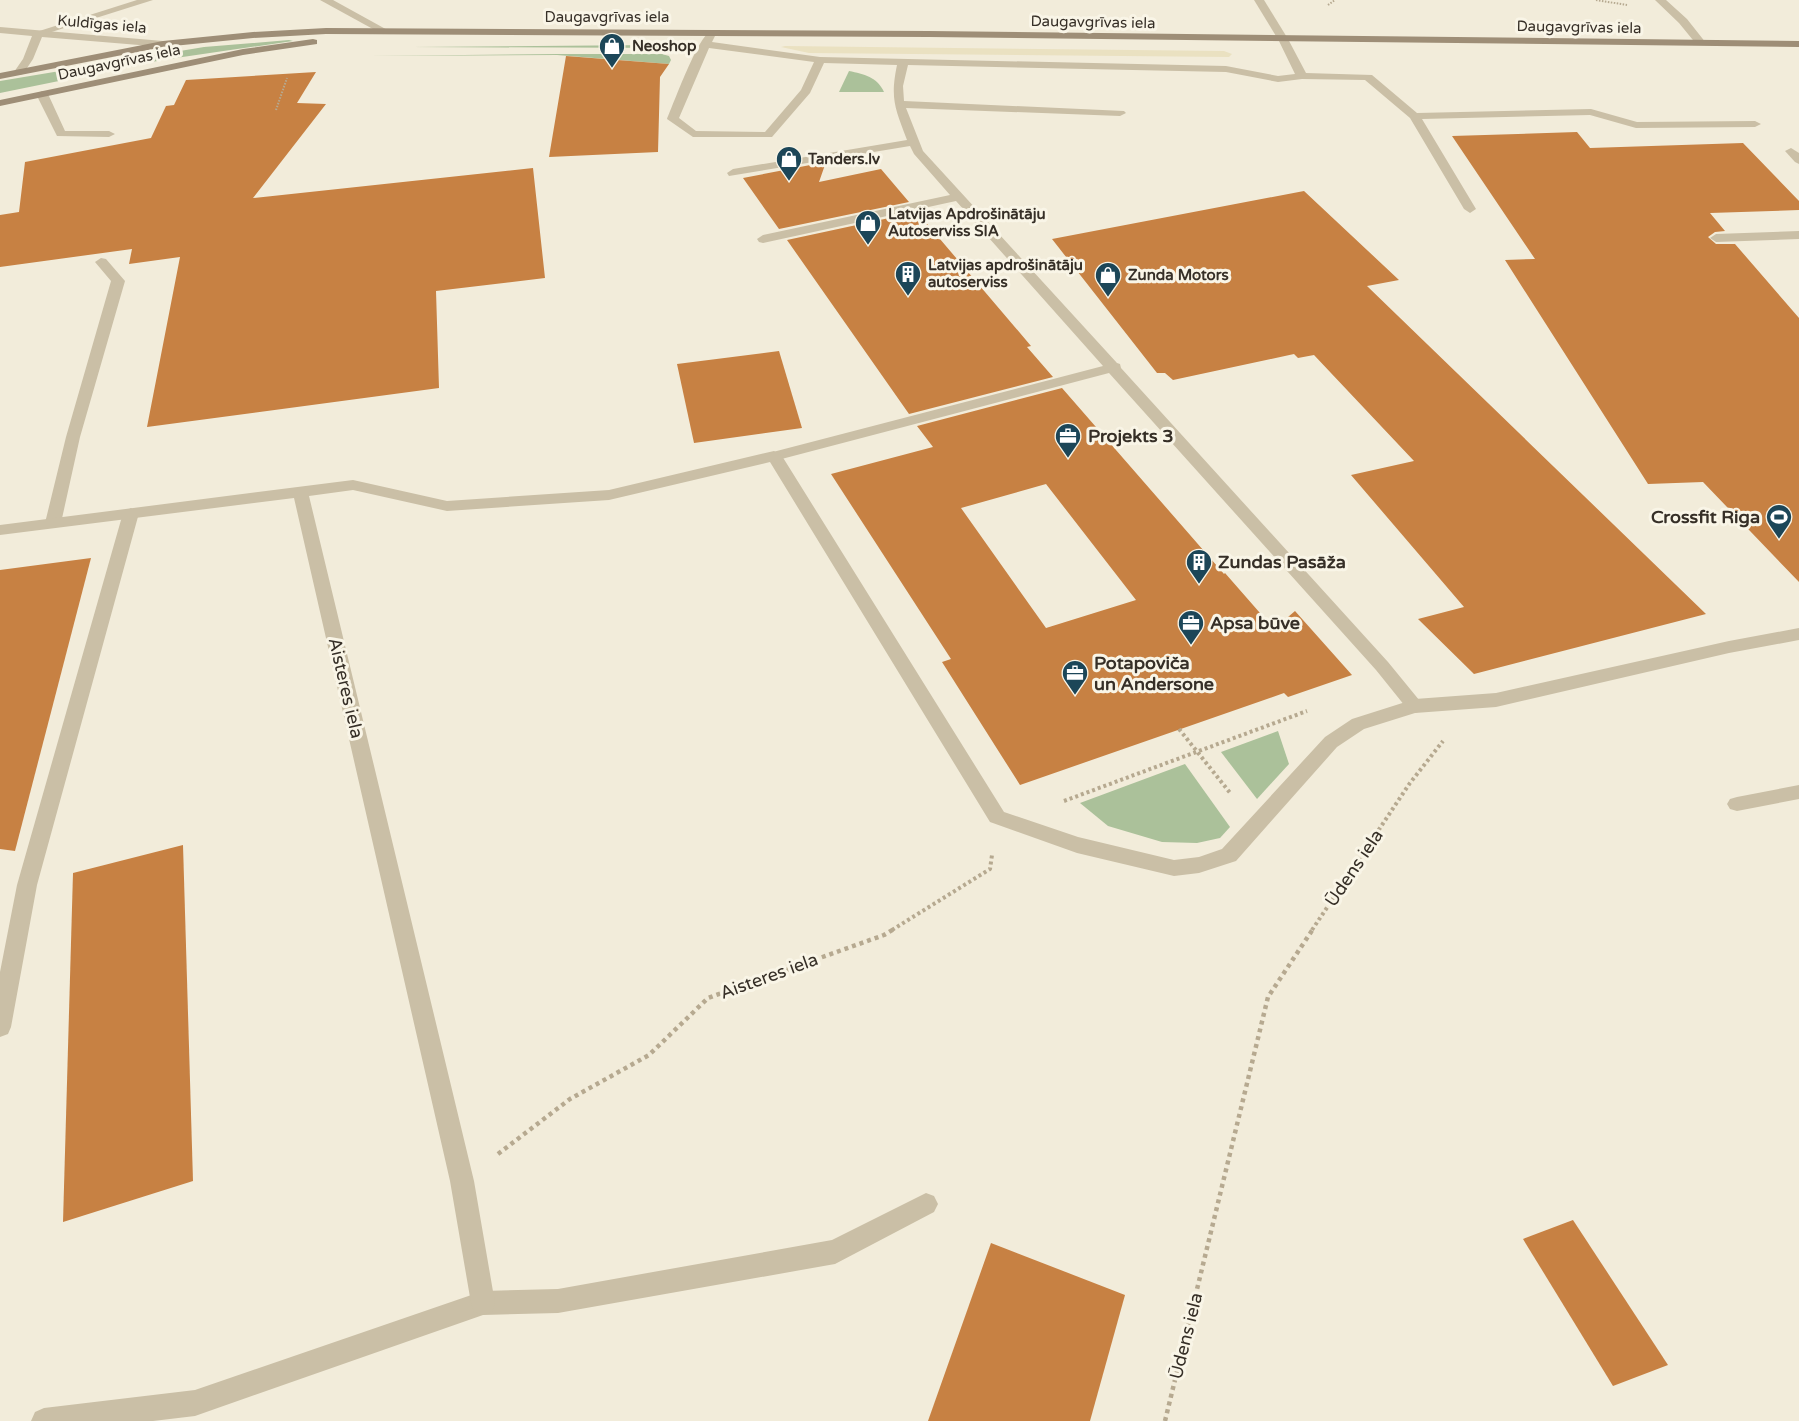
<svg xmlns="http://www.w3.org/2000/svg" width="1799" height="1421" viewBox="0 0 1799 1421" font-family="'Varela Round',sans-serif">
<rect width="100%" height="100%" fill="#f2ecda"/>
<!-- green -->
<g fill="#abc19a">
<polygon points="289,40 293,41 162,60 0,93 0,81 204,47"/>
<polygon points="653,45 672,48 412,47"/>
<polygon points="559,54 662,54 669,56 671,60 669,64 557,55 369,56"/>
<path d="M849,71c15,3 28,6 35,21h-45z"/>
<polygon points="1278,731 1289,764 1257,799 1221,752"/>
<polygon points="1185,764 1230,827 1220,838 1197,843 1162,842 1108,826 1080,803"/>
</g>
<!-- plaza -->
<polygon fill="#eae1c1" points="785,46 1224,51 1232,54 1229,57 809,53 781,47"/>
<!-- building -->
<g fill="#c78143" fill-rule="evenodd">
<polygon points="566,56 669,64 660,77 658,152 549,157"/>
<polygon points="316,72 297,103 326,104 253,198 533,168 545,278 436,291 439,388 147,427 180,257 129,264 132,249 0,267 0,215 19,212 25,162 151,138 166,106 174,105 186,80"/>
<polygon points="1577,132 1590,148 1743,143 1799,201 1799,210 1710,213 1725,231 1715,232 1708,237 1716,244 1735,244 1799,318 1799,582 1703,482 1648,484 1505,260 1535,259 1452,136"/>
<polygon points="826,162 819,182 881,169 909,202 779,229 743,178"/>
<polygon points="1304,191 1399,280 1367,286 1706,614 1474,674 1418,619 1464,607 1351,475 1414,461 1314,355 1298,358 1294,354 1173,380 1165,373 1157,373 1052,239"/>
<polygon points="917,212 1031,346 1027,347 1053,377 909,414 787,240"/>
<polygon points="779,351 802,428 694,443 677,364"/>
<path d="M1062,388l162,186 1,-1 49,56 21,-18 57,64 -64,22 -4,-4 -264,92 -78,-123 9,-3 -120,-185 102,-27 -16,-21zM1046,484l90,116 -90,28 -85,-120z"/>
<polygon points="91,558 15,851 0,849 0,570"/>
<polygon points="183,845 193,1181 63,1222 73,873"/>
<polygon points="1573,1220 1668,1365 1613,1386 1523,1239"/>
<polygon points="991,1243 1125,1295 1090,1421 928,1421"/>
</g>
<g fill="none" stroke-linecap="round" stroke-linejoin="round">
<!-- path-far2 -->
<g stroke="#b6a990" stroke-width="2" stroke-dasharray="1.5 1.5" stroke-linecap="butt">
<polyline points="1596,0 1627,5"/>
<polyline points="1328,5 1335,0"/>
<polyline points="276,110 287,78"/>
</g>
<!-- path-far1 -->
<g stroke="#b6a990" stroke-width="4" stroke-dasharray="3 3" stroke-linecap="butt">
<polyline points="1179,729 1231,794"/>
<polyline points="1064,801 1307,711"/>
<polyline points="892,930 990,869 992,855"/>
<polyline points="1312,930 1410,783 1443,741"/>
</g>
<!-- path -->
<g stroke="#b6a990" stroke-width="4.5" stroke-dasharray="4 4" stroke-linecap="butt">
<polyline points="498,1154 570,1099 649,1055 708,998 884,935 894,929"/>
<polyline points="1165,1421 1268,997 1313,929"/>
</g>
<!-- lane -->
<g fill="#cabfa6" fill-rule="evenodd">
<polygon points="137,0 153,0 42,35 33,33"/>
<polygon points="320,0 333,0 391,32 382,34"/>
<polygon points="1655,0 1666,0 1687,19 1706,43 1705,45 1697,45 1679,23"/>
<path d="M711,31l5,3 -4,8 108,15 406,9 52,10 17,-2 -17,-35 5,-3 5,3 18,34 66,2 45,38 174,-4 46,13 118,-1 6,3 -6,3 -119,1 -46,-13 -168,4 54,90 -6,4 -6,-4 -54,-91 -45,-38 -63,-1 -24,3 -52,-10 -318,-7 -5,21 1,15 220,10 2,2 -6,3 -214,-8 17,43 194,212 3,1 1,4 267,294 36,44 -3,5 -6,2 -6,-2 -33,-41 -267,-297 -335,88 -5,-2 -3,-3 3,-3 334,-87 -147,-165 -193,42 -4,-1 -2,-3 6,-4 187,-40 -36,-41 -4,-8 -181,30 -2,-3 6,-4 174,-29c-12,-32 -17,-41 -10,-75l-73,-2 -14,30 -38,44h-79l-26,-18c7,-16 31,-83 44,-88zM709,48l105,14 -13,28 -36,42 -69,-1 -17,-13z"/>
<polygon points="42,91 48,94 65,131 109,131 115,134 109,137 57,136 36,94"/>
<polygon points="1791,148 1799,153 1799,164 1795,162 1785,151"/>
<polygon points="1799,231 1799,239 1716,242 1710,238 1716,234"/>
<polygon points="101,258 106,259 125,281 80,437 61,523 59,527 47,527 45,523 66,437 111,281 95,262"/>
<polygon points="131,508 139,513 37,885 11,1027 8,1034 0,1037 0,972 17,885 123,513"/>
<polygon points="1799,785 1799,799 1737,811 1730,809 1727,804 1730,799 1737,797"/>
<polygon points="926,1193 934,1196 938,1204 934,1212 835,1264 558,1313 483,1315 195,1416 153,1421 31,1421 35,1412 44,1408 195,1390 483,1291 558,1289 832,1240"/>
</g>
<!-- street -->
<g fill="#cabfa6" fill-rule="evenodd">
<polygon points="1254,0 1264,0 1288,39 1287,41 1279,41"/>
<polygon points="0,27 163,41 168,44 163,47 42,37 33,59 23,74 19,75 14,72 23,59 32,36 0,33"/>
<polygon points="774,451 782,456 1004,812 1078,837 1174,860 1199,857 1222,849 1325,737 1352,719 1415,699 1496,693 1729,641 1799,628 1799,640 1729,653 1496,707 1415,713 1364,729 1337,747 1236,861 1199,873 1174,876 1077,853 990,822 770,462 609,500 447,511 353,490 309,496 474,1181 495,1303 492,1312 483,1315 474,1312 471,1303 450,1181 294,498 0,535 0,525 353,480 447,501 609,490"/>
</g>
<!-- secondary -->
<g fill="#9e8e77" fill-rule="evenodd">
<polygon points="326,28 929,31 1799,41 1799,47 929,37 326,34 253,38 163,47 0,79 0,73 163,41 253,32"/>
<polygon points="313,39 317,40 317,44 243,55 0,106 0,100 243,49"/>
</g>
</g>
<!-- icons -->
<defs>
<g id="shop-pin" transform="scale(1.35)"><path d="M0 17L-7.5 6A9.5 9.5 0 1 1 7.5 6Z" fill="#1c4658" stroke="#f9f5e7"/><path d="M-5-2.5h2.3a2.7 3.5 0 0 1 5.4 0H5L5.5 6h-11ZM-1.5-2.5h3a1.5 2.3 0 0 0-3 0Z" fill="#fff"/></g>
<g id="building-pin" transform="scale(1.35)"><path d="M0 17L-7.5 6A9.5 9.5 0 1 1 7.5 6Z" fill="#1c4658" stroke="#f9f5e7"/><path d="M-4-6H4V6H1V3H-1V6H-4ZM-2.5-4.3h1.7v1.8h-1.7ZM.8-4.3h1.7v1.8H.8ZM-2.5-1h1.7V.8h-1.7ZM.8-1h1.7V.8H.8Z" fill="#fff"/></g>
<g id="office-pin" transform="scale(1.35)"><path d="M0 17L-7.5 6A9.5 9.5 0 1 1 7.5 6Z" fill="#1c4658" stroke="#f9f5e7"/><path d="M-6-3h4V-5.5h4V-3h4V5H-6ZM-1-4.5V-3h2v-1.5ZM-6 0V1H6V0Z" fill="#fff"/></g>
<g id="stadium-pin" transform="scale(1.35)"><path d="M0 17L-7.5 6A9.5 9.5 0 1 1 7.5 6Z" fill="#1c4658" stroke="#f9f5e7"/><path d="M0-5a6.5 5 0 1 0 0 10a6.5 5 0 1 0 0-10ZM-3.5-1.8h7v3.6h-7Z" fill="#fff"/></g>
</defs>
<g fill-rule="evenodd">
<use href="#shop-pin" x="612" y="46"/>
<use href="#shop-pin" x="789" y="159"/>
<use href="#shop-pin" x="868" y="223"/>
<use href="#building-pin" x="908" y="274"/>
<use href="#shop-pin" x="1108" y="275"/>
<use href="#office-pin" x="1068" y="436"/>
<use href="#stadium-pin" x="1779" y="517"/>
<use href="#building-pin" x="1199" y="562"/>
<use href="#office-pin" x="1191" y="623"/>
<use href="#office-pin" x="1075" y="673"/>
</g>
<g text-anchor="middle" stroke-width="6" stroke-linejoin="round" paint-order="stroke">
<!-- far-street labels -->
<g font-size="15" fill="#362f27" stroke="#f9f5e7">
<text x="607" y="22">Daugavgrīvas iela</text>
<text transform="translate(1093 22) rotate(1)" y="5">Daugavgrīvas iela</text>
<text transform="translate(102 24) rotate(5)" y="5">Kuldīgas iela</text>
<text transform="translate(1579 27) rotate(1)" y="5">Daugavgrīvas iela</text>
<text transform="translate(119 62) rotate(-12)" y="5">Daugavgrīvas iela</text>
</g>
<!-- far-poi labels -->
<g font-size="15" font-weight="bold" fill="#362f27" stroke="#f9f5e7" text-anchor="start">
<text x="632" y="51">Neoshop</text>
<text x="808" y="164">Tanders.lv</text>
<text x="888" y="219">Latvijas Apdrošinātāju<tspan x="888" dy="17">Autoserviss SIA</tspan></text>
<text x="928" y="270">Latvijas apdrošinātāju<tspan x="928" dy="17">autoserviss</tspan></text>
<text x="1128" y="280">Zunda Motors</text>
</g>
<!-- poi labels -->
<g font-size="18" font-weight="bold" fill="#362f27" stroke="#f9f5e7" text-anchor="start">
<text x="1088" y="442">Projekts 3</text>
<text x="1760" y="523" text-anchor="end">Crossfit Riga</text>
<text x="1218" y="568">Zundas Pasāža</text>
<text x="1210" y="629">Apsa būve</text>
<text x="1094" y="669">Potapoviča<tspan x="1094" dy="21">un Andersone</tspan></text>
</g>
<!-- street labels -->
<g font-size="18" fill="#362f27" stroke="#f9f5e7">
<text transform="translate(346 688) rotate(77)" y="6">Aisteres iela</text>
<text transform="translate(1354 868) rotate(-56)" y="6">Ūdens iela</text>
<text transform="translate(769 976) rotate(-20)" y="6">Aisteres iela</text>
<text transform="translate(1186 1336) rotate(-76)" y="6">Ūdens iela</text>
</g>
</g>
</svg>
